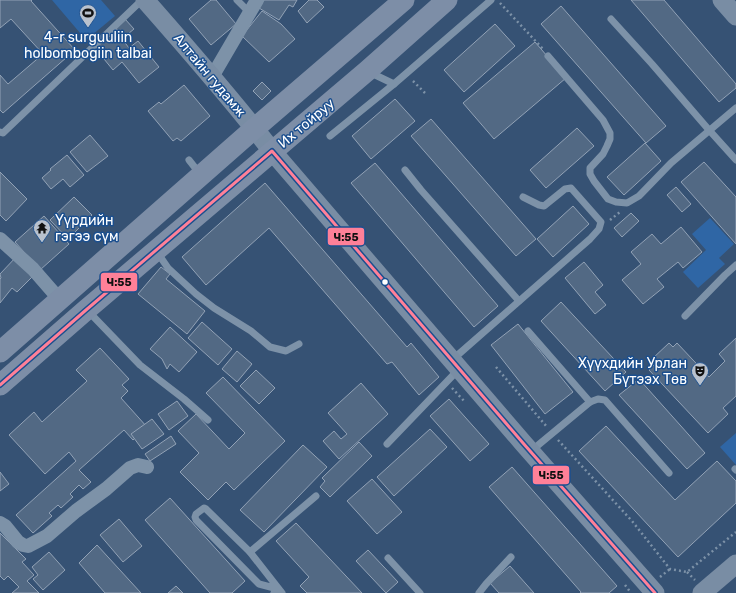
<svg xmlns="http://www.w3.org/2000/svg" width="736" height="593" viewBox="0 0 736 593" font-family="Rubik,sans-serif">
<rect width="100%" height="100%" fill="#365274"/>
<!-- green -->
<g fill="#2f66a5">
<polygon points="52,0 101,0 115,16 86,40"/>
<polygon points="710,218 734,244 719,258 725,264 698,288 683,272 706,250 692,234"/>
<polygon points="736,433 736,465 720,447"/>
</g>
<!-- building -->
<g fill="#526984" stroke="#92a2b6">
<polygon points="0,0 32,0 31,1 75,50 3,113 0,110 0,75 8,84 43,54 11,19 0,28"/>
<polygon points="211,0 216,0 236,24 211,45 189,19"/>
<polygon points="264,0 297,0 293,7 289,5 279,20 259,8"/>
<polygon points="309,0 317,0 324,7 307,23 298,11"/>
<polygon points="631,0 664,0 736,84 736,88 719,102"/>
<polygon points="561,6 666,126 646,143 541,24"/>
<polygon points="262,11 281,24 295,39 269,62 242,36"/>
<polygon points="125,19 134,29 123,38 115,27"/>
<polygon points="495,24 515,46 464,92 444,70"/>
<polygon points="116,31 129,48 138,41 159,67 139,83 122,62 113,70 95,48"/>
<polygon points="535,42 566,78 494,139 463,103"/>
<polygon points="262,82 271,91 262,100 253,91"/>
<polygon points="184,85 210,116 181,141 177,138 173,141 148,111 159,102 161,104"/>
<polygon points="395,99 415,121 371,159 352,136"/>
<polygon points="431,119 536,239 516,256 411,136"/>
<polygon points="577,128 594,146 546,188 530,170"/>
<polygon points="90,135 108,156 87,172 70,152"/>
<polygon points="645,143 661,161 624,195 607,177"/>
<polygon points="67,155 84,175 70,187 63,179 51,189 42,178 51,170 50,169"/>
<polygon points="704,162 736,197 736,244 681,182"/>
<polygon points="375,163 498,306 474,327 351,183"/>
<polygon points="0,172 27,199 6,221 0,215"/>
<polygon points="265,183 407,347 411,343 439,377 419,395 392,362 387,364 269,228 206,285 182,257"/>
<polygon points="676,187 691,204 682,212 667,195"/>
<polygon points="74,197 92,215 68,239 50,220"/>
<polygon points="573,206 589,224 553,257 537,239"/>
<polygon points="631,213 639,221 622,237 614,228"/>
<polygon points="44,216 69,244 40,270 15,242"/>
<polygon points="681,227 702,252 683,268 678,262 657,279 664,287 643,304 622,280 641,264 631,252 652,234 661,244"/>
<polygon points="17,256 35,274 17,292 12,288 0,303 0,279 1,278 0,274"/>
<polygon points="584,262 603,285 595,292 606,305 595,314 565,278"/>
<polygon points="161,267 170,274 166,279 205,311 187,334 138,294"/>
<polygon points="561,302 626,372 605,391 541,321"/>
<polygon points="202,322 232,349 218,365 188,338"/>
<polygon points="518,324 573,392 545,414 491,345"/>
<polygon points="170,327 197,352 179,372 170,364 167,369 162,359 150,349"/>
<polygon points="736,338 736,396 723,408 728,414 708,433 649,370 656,363 652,359 669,343 673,347 677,343 709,377 725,361 719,354"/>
<polygon points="100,348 129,379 122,385 128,391 121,398 147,427 133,440 124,430 79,470 91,482 83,489 79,485 70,494 73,497 61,508 58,505 49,513 52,516 33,533 16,515 76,461 69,452 45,474 9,435 34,412 42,422 87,381 76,370"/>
<polygon points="237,351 252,364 237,382 222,369"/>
<polygon points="256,370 275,388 259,404 240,386"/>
<polygon points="223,377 285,441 234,490 226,482 208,500 180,472 199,453 178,431 196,414 229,449 245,433 206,393"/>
<polygon points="639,379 705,453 687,469 619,395"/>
<polygon points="361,383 388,414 339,459 323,441 334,431 341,439 347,434 328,413"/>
<polygon points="449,399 489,444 470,461 430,416"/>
<polygon points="177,401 188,416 169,430 158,414"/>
<polygon points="152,419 164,434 142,449 131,434"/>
<polygon points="606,426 675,500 717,461 736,481 736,503 678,557 579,451"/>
<polygon points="430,429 447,447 394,496 377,477"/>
<polygon points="171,436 176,444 150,461 145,454"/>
<polygon points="359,442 372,456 330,497 320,487 325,481 322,478"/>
<polygon points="303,445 327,467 264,532 240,510"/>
<polygon points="512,467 617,586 609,593 580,593 581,592 489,487"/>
<polygon points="0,472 9,484 0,491"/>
<polygon points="372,479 402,512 377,534 347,501"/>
<polygon points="170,498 245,581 232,593 210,593 145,520"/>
<polygon points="119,519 142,546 123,562 100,535"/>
<polygon points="296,523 362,593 307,593 300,586 309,577 276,541"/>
<polygon points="0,533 26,559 22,562 34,575 27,581 39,593 12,593 19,587 8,576 4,580 0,576"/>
<polygon points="97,545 141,593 105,593 79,563"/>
<polygon points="368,550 398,582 386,593 356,561"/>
<polygon points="49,552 65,570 43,590 33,579 38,575 32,567"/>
<polygon points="510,566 534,593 499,593 490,583"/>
<polygon points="176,586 183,593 168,593"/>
</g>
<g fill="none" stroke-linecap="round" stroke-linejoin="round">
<!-- path -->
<g stroke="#7d92a8" stroke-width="2.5" stroke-dasharray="2 3" stroke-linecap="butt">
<polyline points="500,3 543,49"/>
<polyline points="413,81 425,93"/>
<polyline points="610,220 620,212"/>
<polyline points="496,367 547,427"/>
<polyline points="452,388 465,402"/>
<polyline points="558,440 632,521 670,569 687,572 736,532"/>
<polyline points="687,572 695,580"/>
<polyline points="660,577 670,569"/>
<polyline points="625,585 631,593"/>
</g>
<!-- lane -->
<g stroke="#7d92a8" stroke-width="7">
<polyline points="237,0 250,13"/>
<polyline points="611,19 652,64 709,130 736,160"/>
<polyline points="548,56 603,120 610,133 610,139 607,146 603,154 590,168 590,174 594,181 608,199 616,202 627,203 639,196 671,163 736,108"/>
<polyline points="369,72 394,84 491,0"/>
<polyline points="0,132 3,133 142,0"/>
<polyline points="330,136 394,84"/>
<polyline points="189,160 200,174"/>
<polyline points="405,170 421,190 519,301"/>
<polyline points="157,252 168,268 196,294 214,308 251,331 270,347 286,351 299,344"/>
<polyline points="88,311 140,365 184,399 208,420"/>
<polyline points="685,316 725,275 736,265"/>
<polyline points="528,331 590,402"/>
<polyline points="452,360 590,239 599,229 601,222 571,188 565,189 544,206 539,205 523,197"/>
<polyline points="387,444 459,369"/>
<polyline points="531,451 590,402 598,399 605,400 669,473"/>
<polyline points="735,469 736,470"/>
<polyline points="250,552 316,496"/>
<polyline points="388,558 420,593"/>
<polyline points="274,593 278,589 259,584 196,520 195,517 196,514 204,508 206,509 250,552 282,593"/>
<polyline points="479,593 486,584 511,557"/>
</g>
<!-- street -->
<g stroke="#7d92a8" stroke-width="14">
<polyline points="212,77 257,0"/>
<polyline points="0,239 33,269 60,300"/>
<polyline points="0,523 5,526 18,542 23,545 28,546 47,536 76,511 106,489 130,468 138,465 147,467"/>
</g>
<!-- secondary -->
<g stroke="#798da4" stroke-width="19">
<path d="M145,0c44,50 87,99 127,151l251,292 132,150"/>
<polyline points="722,0 736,16"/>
<polyline points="702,593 736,564"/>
</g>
<!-- primary -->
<g stroke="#7d8ea7" stroke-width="21">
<polyline points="0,352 255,128 404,0"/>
<polyline points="0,385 86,310 367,71 447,0"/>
</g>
<!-- bus-1 casing -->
<g stroke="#1b4f8f" stroke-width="6">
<polyline id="bus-1" points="0,385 86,310 272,151 523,443 655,593"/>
</g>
<!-- bus-1 -->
<use href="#bus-1" stroke="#ff8098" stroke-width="3"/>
</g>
<!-- icons -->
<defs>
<g id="stadium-pin" transform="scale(0.9)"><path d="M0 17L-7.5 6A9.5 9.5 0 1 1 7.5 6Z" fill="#b9c2ce" stroke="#1b4f8f"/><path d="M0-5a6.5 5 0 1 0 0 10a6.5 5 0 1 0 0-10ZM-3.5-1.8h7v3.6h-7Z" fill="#111"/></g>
<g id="temple-pin" transform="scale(0.9)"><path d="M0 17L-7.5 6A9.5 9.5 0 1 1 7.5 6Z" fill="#b9c2ce" stroke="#1b4f8f"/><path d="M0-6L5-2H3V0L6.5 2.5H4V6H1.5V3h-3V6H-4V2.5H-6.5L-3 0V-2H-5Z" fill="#111"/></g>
<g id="theatre-pin" transform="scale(0.9)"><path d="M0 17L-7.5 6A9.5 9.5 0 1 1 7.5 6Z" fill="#b9c2ce" stroke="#1b4f8f"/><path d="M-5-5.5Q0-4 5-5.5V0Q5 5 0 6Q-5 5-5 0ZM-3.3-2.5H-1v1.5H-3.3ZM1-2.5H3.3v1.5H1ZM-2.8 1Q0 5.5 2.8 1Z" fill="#111"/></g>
</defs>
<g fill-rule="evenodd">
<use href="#stadium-pin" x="88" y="13"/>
<use href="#temple-pin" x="42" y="228"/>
<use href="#theatre-pin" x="700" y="371"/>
</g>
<!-- markers -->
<circle fill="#fff" stroke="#1b4f8f" stroke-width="1.5" cx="385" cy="282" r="3.5"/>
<g text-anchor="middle" stroke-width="3" stroke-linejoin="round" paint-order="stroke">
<!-- poi labels -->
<g font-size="14" fill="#fff" stroke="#1b4f8f">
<text x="88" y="42">4-r surguuliin<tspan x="88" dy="16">holbombogiin talbai</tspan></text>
<text x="55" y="225" text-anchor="start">Үүрдийн<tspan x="55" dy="16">гэгээ сүм</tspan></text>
<text x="687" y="368" text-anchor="end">Хүүхдийн Урлан<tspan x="687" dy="16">Бүтээх Төв</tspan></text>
</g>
<!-- street labels -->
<g font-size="14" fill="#fff" stroke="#1b4f8f">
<text transform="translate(210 75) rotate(50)" y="5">Алтайн гудамж</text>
<text transform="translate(306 123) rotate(-40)" y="5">Их тойруу</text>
</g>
</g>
<g stroke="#1b4f8f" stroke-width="1.5">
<rect x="327" y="227" width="38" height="19" rx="4" fill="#ff8098"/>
<rect x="100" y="272" width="38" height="20" rx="4" fill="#ff8098"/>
<rect x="532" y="465" width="38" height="20" rx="4" fill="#ff8098"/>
</g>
<g font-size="11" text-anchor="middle" font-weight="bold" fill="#111">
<text x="346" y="241">Ч:55</text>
<text x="119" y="286">Ч:55</text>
<text x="551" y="479">Ч:55</text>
</g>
</svg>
